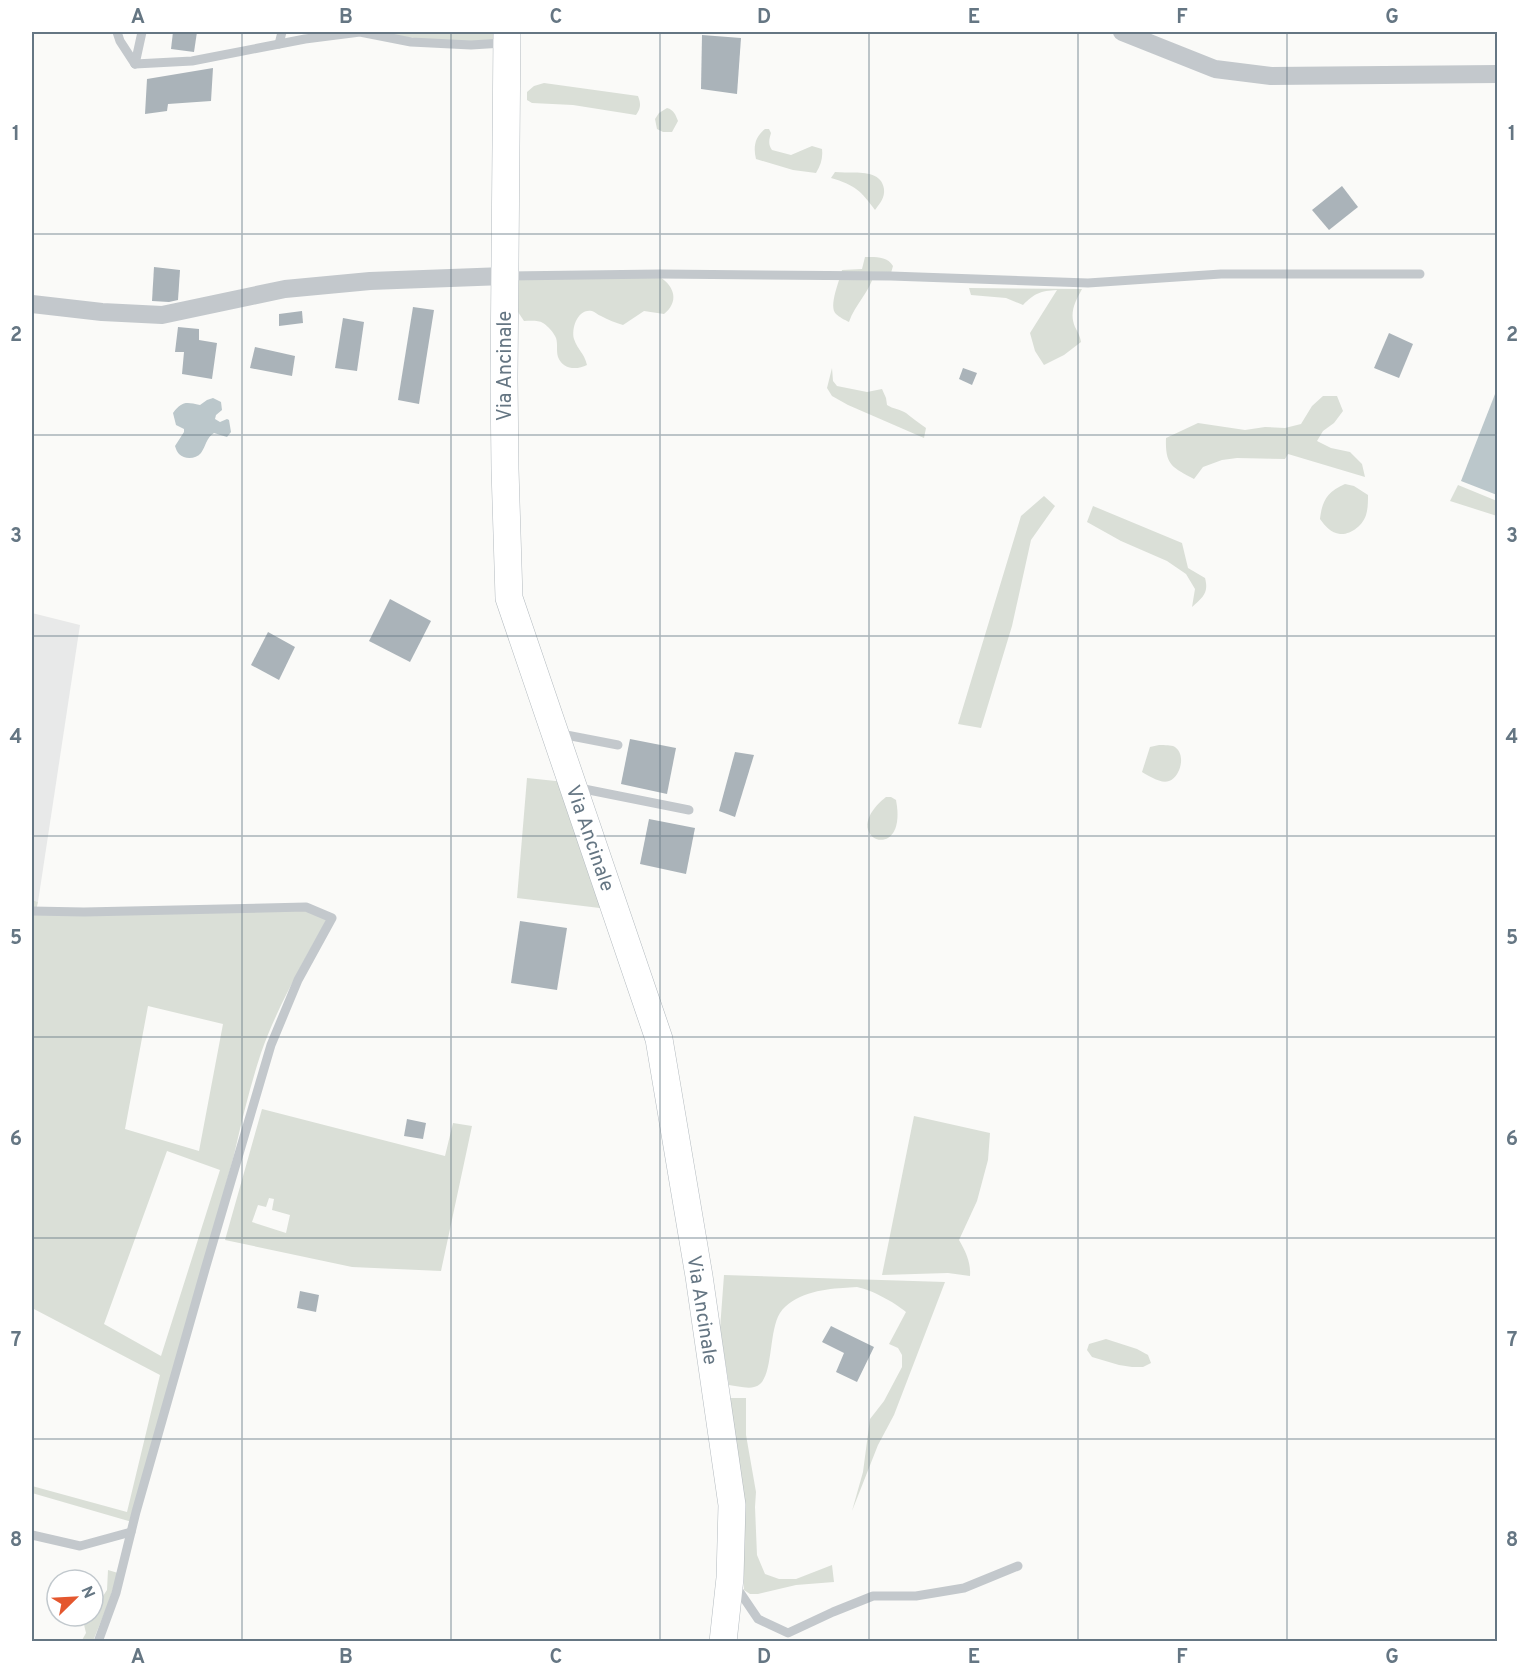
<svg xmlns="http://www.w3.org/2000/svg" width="1529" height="1673" viewBox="0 0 1529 1673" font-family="Overpass,sans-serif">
<rect width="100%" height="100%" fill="#fafaf8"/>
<!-- built -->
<polygon fill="#e8e9e9" points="32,613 80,625 38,902 32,900"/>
<!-- green -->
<g fill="#dadfd7" fill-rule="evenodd">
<path d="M365,32h132v8c-44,5 -88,-3 -132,-8z"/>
<path d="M544,83l94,13c3,8 3,12 -2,19l-63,-10 -41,-2 -5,-3v-8l7,-6z"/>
<path d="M667,108c7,2 8,6 11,13l-6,11h-9l-6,-3 -2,-10 4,-6z"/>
<path d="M765,129h4l2,4c-2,7 -3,11 1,17l19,5 21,-9 10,3c1,9 -1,16 -6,24l-23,-3 -37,-11c-3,-12 -1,-22 9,-30z"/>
<path d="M835,172c16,2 46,-5 49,17 1,9 -4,14 -9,21 -14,-19 -20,-25 -44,-32z"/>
<path d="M865,257c11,0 22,-1 28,9l-2,7 -17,1c-4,18 -19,30 -25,48 -4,-2 -10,-5 -13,-8 -8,-8 4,-34 6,-44l20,-1z"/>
<path d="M660,277c15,10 19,25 4,37l-20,-3 -21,14c-7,-2 -15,-5 -22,-9 -3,-1 -6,-4 -9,-5 -14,-3 -21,17 -18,28 4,12 10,13 13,26 -10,5 -24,5 -29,-8 -2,-6 0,-13 -2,-19 -2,-5 -8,-12 -13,-15 -5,-3 -13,-2 -19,-2l-10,-15 1,-27z"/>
<path d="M969,288l113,1c-7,13 -13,24 -7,38 3,6 5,9 6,15l-17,13 -20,10 -9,-14 -5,-18 27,-43c-17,1 -22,3 -34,15l-17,-7 -35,-3z"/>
<path d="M832,368l1,13 4,5 30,6 15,-3 4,9 1,7c6,4 13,4 19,8 6,5 13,10 20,15l-2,10 -76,-33 -16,-9 -5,-8z"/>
<path d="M1323,396h14l6,15 -9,12 -11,8 -6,10 14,7 19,4 12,12 3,13 -77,-23 -3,5 -48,-1 -15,2 -19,7 -9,12c-22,-12 -29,-14 -28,-41l32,-15 47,7 20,-3 20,1 16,-4 11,-18z"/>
<path d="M1345,484l9,2 14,9c0,6 0,14 -2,20 -3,10 -15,20 -26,19 -9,-1 -15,-8 -20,-15 2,-18 7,-27 25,-35z"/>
<polygon points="1458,485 1497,501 1497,516 1450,501"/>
<polygon points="1044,496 1055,506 1031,540 1012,626 981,728 958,724 1021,516"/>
<path d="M1093,506l89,37 6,25 17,10c4,15 -2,19 -13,29l3,-18 -9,-15 -19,-13 -46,-20 -34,-19z"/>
<path d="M1159,745c3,0 10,0 14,1 14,6 8,31 -4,35 -8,3 -20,-5 -27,-9l8,-25z"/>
<polygon points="527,778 565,782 608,909 517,898"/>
<path d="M886,797h5l5,3c13,67 -62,38 -10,-3z"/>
<path d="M32,900l6,2 -2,9 270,-3 22,9c-24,44 -50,88 -67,136 -11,33 -19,67 -27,102l-102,367 -100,-29v-7l95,26 33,-137 -128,-67zM148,1006l75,18 -24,127 -74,-22zM167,1151l53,19 -59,186 -57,-32z"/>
<path d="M262,1109l183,47 8,-33 19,3 -31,145 -89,-4 -127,-27zM269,1198l5,1 -2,11 18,5 -4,18 -34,-11 6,-17 8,2z"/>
<path d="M914,1116l76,17 -2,27 -11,41 -18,39c7,12 12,23 11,36l-22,-3 -66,2z"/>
<path d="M724,1275l221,7 -51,133 -16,30 -26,66 11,-39 7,-53 14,-18 18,-34v-12l-4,-7 -9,-4 17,-32c-12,-10 -34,-22 -49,-25 -5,0 -10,1 -14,1 -21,1 -50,6 -63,25 -11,17 -7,60 -20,71 -7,7 -22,2 -31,1l-9,-56z"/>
<polygon points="1106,1339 1137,1349 1148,1355 1151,1363 1143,1367 1132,1367 1119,1365 1092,1357 1087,1350 1089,1344"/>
<polygon points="729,1398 746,1398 746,1435 756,1492 755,1507 757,1555 765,1574 779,1579 796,1579 832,1565 834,1582 796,1585 758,1594 750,1594 744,1590 742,1507"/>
<polygon points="108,1570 118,1573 108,1604 93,1641 81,1642 86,1633 82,1616 93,1616 93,1611 107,1590"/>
</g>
<!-- water -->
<g fill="#bbc7cb">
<polygon points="1497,389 1497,495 1461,481"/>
<path d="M213,398l8,4 1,8 -6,5 -1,4 5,3 7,-3 2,1 2,12 -4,5 -13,-4c-8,5 -8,13 -13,20 -5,6 -16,7 -22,1 -2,-2 -3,-5 -4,-8l9,-14v-3l-8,-4 -3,-12c9,-12 13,-11 27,-8l7,-5z"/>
</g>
<!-- building -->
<g fill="#aab3b9">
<polygon points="173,32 197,32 194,52 171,49"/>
<polygon points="702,35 741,38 737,94 701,89"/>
<polygon points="213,68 211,101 168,104 167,111 145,114 147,79"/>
<polygon points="1342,186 1358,207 1329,230 1312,210"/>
<polygon points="154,267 180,270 178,300 169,302 152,301"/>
<polygon points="413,307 434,310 419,404 398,400"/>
<polygon points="302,311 303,323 279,326 279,314"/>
<polygon points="343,318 364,322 357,371 335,368"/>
<polygon points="178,327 199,329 199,340 217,343 212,379 182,374 184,352 175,352"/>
<polygon points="1389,333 1413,344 1399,378 1374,368"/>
<polygon points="255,347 295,356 292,376 250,368"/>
<polygon points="963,368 977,373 972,385 959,379"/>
<polygon points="390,599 431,621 410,662 369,641"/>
<polygon points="268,632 295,647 279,680 251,665"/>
<polygon points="630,739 676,748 667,794 621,784"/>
<polygon points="735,752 754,755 735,817 719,811"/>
<polygon points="649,819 695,828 686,874 640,864"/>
<polygon points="520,921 567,928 557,990 511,983"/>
<polygon points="407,1119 426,1123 423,1139 404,1136"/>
<polygon points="300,1291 319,1295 316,1312 297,1308"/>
<polygon points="831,1326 874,1347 857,1382 836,1372 844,1353 822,1342"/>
</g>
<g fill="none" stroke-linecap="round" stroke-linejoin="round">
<!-- secondary casing -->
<g stroke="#b3babf" stroke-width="28">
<polyline id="secondary" points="507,32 504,378 505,469 509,598 659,1039 699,1276 732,1505 730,1578 723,1642"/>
</g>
<!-- lane -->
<g stroke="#c3c8cc" stroke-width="9">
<polyline points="117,32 120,41 135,64"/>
<polyline points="279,44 282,32"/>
<polyline points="135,64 192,61 305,39 360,32 411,42 471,45 503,43"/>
<polyline points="135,64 142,32"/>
<polyline points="508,276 660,274 891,276 1088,283 1221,274 1420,274"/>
<polyline points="561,734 618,745"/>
<polyline points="579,788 689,810"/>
<polyline points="32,911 84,912 306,907 332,918 298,980 271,1045 206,1266 136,1512 116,1593 98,1642"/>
<polyline points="32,1535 80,1546 131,1532"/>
<polyline points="735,1585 758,1619 788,1633 833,1612 873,1596 916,1596 964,1588 1018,1566"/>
</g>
<!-- street -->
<g stroke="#c3c8cc" stroke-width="18">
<polyline points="1122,32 1215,69 1271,76 1498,74"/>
<polyline points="32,304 102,312 162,315 285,289 370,281 504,276"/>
</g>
<!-- secondary -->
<use href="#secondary" stroke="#fff" stroke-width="27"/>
</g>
<!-- grid -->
<path fill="none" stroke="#657683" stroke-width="1.5" stroke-opacity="0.55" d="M242,32v1610M451,32v1610M660,32v1610M869,32v1610M1078,32v1610M1287,32v1610M32,234h1466M32,435h1466M32,636h1466M32,836h1466M32,1037h1466M32,1238h1466M32,1439h1466"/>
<g text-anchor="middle" stroke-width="6" stroke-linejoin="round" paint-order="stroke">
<!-- street labels -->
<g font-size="20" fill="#657683" stroke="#fff">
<text transform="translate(504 366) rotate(-90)" y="7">Via Ancinale</text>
<text transform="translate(591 838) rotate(71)" y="7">Via Ancinale</text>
<text transform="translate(703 1310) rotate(81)" y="7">Via Ancinale</text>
</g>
</g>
<!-- border -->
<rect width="1529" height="1673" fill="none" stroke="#ffffff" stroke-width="66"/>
<!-- north arrow -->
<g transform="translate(75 1598) rotate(66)"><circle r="28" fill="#ffffff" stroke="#c1c8cd" stroke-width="1.5"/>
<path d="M0-4.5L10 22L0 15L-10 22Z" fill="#e4572e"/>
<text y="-9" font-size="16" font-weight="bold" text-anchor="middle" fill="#657683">N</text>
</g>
<rect x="33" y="33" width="1463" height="1607" fill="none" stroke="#657683" stroke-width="2"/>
<g font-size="20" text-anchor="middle" font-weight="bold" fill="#657683">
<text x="138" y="23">A</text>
<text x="346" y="23">B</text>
<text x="556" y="23">C</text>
<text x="764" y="23">D</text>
<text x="974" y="23">E</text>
<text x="1182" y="23">F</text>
<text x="1392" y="23">G</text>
<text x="16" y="140">1</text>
<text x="1512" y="140">1</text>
<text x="16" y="341">2</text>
<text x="1512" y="341">2</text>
<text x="16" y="542">3</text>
<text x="1512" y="542">3</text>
<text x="16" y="743">4</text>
<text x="1512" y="743">4</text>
<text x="16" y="944">5</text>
<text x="1512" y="944">5</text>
<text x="16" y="1145">6</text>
<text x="1512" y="1145">6</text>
<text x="16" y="1346">7</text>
<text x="1512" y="1346">7</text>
<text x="16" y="1546">8</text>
<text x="1512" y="1546">8</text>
<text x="138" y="1663">A</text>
<text x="346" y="1663">B</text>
<text x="556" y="1663">C</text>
<text x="764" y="1663">D</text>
<text x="974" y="1663">E</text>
<text x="1182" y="1663">F</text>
<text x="1392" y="1663">G</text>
</g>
</svg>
